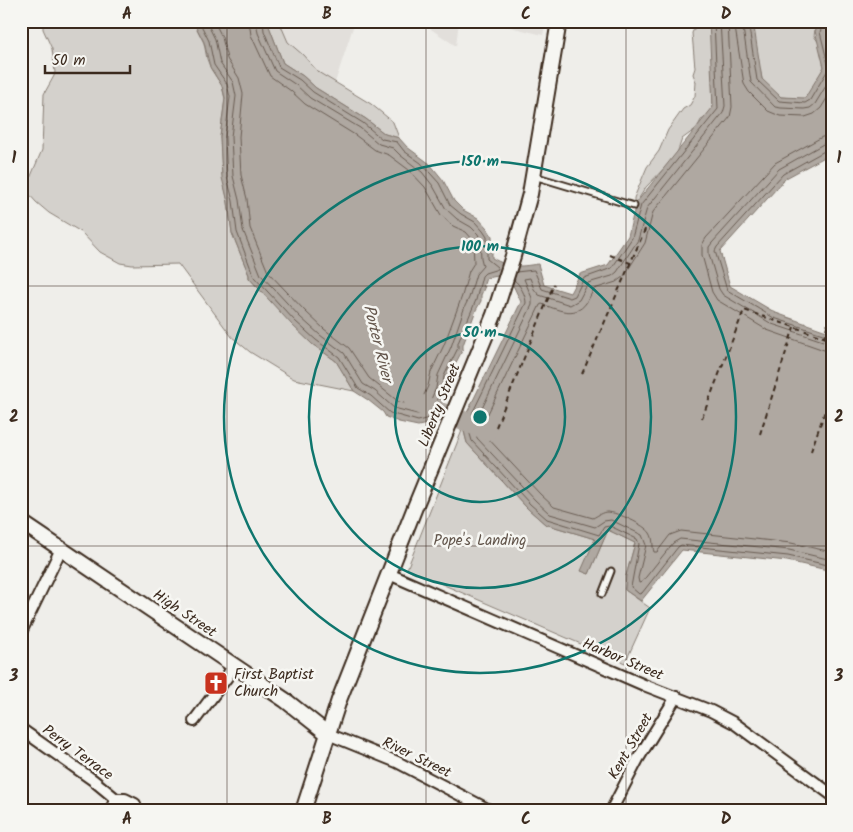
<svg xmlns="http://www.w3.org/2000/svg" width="853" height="832" viewBox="0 0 853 832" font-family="Kalam,sans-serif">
<rect width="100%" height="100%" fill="#efeeea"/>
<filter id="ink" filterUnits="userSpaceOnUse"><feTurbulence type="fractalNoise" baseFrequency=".02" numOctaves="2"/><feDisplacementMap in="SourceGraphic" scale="10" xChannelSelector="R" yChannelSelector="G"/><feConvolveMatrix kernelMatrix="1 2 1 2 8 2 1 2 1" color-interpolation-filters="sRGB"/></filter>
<g filter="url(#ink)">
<!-- built -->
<g fill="#e2dfdb">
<polygon points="266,21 355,21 332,92"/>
<polygon points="419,21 459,21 456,46"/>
<polygon points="485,21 546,21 543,35"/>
</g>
<!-- green -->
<g fill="#d4d1cc" stroke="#887e75">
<polygon points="43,21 193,21 204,43 207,59 211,69 222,86 225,99 220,137 222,174 228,202 232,233 249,275 249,278 312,344 336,361 354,391 294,379 250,352 232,337 178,264 132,265 120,263 100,252 81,232 49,213 36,202 28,193 28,183 42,150 44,94 54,76 55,72 52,49 43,29"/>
<polygon points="267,21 279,21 288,42 303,55 318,72 371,104 393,122 399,138 385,134 366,119 316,88 303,76 283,63"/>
<polygon points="750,21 823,21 815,30 814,36 819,43 824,67 809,95 803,99 781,97 770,92 762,79"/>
<polygon points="704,22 709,22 711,26 713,108 705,118 701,120 697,128 682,139 676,156 646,187 636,203 634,202 634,198 647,167 659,151 668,130 683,109 690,105 695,96 696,82 693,74 695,68 692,33 695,27"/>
<polygon points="463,428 467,443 527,508 545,524 595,539 582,571 589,574 608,530 635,543 626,576 625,590 650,608 625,663 407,569"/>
</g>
<!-- water -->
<path fill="#afa8a1" stroke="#81766d" d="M193,21h74l16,42 20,13 13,12 50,31 19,15 14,4 8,9 23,17 13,16 11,21 9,9 15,8 9,10 5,8v22c18,10 26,9 46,6l6,21 26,8 10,-19 28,-9 20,-29 8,-33 77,-96 -4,-86h44l9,58 19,18 24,1 19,-31 -9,-36 6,-10h11v132l-46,25 -66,73 10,35 46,27 56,20v238l-45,-10 -105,-11 -41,51 -16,-11 1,-14 9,-33 -27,-13 -19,44 -8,-3 14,-32 -50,-15 -18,-16 -60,-65 -5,-20 59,-121 -8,-17 -15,-9 -12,2 -3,9 2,-1 -4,9v6l-5,9 -13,35v4l-15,29 -1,13 -12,29 -3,3 -14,3 -19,-4 -13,-5 -3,-5 -15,-12 -14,-9 -18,-30 -24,-17 -20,-19 -43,-47v-3l-17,-42 -4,-31 -6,-24 -2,-41 5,-39 -3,-12 -12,-19 -6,-25z"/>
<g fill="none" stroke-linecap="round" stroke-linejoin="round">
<!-- shore -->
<g stroke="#695c52" stroke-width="1">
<polyline points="199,21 209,41 214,65 227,84 230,97 225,137 227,177 233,201 237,232 254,277 295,321 316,340 339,357 358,388 371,396 390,413 418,421 429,418 442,390 444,376 458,348 458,343 476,300 482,276 485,273 498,269 497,267 487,259 487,237 483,231 475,222 461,214 450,205 439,183 421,163 404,151 397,142 382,139 363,123 313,92 300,80 279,67 264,31 263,21"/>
<polyline points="206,21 215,39 220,63 233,82 236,96 231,137 233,176 239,200 243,230 261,275 300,317 320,335 344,353 363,384 375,391 394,408 417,414 425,413 436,388 438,375 451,347 465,306 469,298 476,274 483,266 481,258 480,239 478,234 471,227 457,219 446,209 433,186 422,172 400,155 393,148 379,144 360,128 310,98 296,85 275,71 258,33 256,21"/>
<polyline points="214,21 222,37 227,59 239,78 243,94 239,137 241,175 247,199 250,228 268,272 305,311 324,329 349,348 369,378 399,402 419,406 428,386 431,372 444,345 462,296 469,271 474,263 473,240 466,232 453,226 441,215 425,187 409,170 389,155 375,150 355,135 305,104 291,91 270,76 251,35 249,21"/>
<polyline points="720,21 725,106 723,113 647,208 638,240 617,272 612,276 588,283 579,300 570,305 539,295 534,289 530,278 524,279 532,298 532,305 474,425 477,438 535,500 550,514 595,527 604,521 611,520 642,535 646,545 638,578 639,583 642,582 673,543 680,539 789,550 832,560"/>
<path d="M728,21l4,86 -2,10 -77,95 -8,31 -21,33 -8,6 -22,7c-3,5 -5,10 -8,14 -11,16 -30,6 -44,1l-2,1 -58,121 2,8 56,60 14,13 39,11c4,-2 9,-6 14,-6 10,0 38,13 43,21 4,6 2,13 4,19h3l13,-17 11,-4 110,12 41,9"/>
<polyline points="734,21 744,84 749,92 768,111 780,116 805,117 814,114 821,108 832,90"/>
<polyline points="742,21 751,82 775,107 781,108 804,109 810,108 815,104 832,76"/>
<polyline points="748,21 757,80 779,101 805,103 810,100 829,68 820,32 825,21"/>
<polyline points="832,135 822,137 775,163 706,238 702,245 702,255 712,292 717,300 767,330 824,350 832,351"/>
<polyline points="832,142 825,143 779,169 712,243 709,247 709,254 719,289 723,295 772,324 832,344"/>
<polyline points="832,149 828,149 783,174 717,247 715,251 727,290 774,318 832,337"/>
<polyline points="516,272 534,270 542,289 570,298 575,296 584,278 612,268 632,238 641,205 718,109 714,21"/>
<path d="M514,280c6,4 12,16 12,23l-59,121 5,17 58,63 17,15 52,16 5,-8 6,-1 27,13 2,5 -8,43 8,7 3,-1 36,-46 3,-2 107,11 44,10"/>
</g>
<!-- river -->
<polyline stroke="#afa8a1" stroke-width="20" points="414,402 487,430"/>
<!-- lane casing -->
<g stroke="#3b2a1e" stroke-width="9">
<g id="lane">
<polyline points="534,176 634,206"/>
<polyline points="602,594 611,571"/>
</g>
</g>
<!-- street casing -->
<g stroke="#3b2a1e" stroke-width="14">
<g id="street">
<polyline points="389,574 644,685 711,711 734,723 832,795"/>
<polyline points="21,632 61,549"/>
<polyline points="194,721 227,677 233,665"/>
<polyline points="21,729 93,780 116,799"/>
<polyline points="328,734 397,762 491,811"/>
<polyline points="110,811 116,799 125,799 135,804 137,811"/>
<polyline points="611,811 638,759 676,697"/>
</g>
</g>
<!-- secondary casing -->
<g stroke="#3b2a1e" stroke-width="18">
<g id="secondary">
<polyline points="21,522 285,700 328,734"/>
<polyline points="303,811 339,700 415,507 494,315 513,256 530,194 559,21"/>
</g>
</g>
<!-- path -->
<g stroke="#3b2a1e" stroke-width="2" stroke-dasharray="5 4" stroke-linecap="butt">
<polyline points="610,255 630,263"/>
<polyline points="824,338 828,322"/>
<polyline points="582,374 647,225"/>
<polyline points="702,418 744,310 832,340"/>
<polyline points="496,427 554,284"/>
<polyline points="760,434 794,327"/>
<polyline points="811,451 832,391"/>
</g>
<!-- lane -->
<use href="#lane" stroke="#f6f6f2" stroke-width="5"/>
<!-- street -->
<use href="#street" stroke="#f6f6f2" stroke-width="10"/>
<!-- secondary -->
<use href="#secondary" stroke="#f6f6f2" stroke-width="14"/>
</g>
</g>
<!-- grid -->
<path fill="none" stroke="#3b2a1e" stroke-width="1" stroke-opacity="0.55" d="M227,21v790M426,21v790M626,21v790M21,286h811M21,546h811"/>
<!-- distance rings -->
<g fill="none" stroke="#0f766e" stroke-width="2.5">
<circle cx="480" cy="417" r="85"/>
<circle cx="480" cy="417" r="171"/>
<circle cx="480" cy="417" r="256"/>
</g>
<!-- icons -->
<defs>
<g id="church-square" transform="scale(1.25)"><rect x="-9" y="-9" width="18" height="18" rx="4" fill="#c8321e" stroke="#f6f6f2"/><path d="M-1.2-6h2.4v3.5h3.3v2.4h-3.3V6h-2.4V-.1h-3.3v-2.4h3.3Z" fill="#fff"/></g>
</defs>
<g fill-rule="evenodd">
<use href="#church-square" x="216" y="683"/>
</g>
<g text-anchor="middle" stroke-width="5" stroke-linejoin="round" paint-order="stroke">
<!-- street labels -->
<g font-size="15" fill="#3b2a1e" stroke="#f6f6f2">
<text transform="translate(439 405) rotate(-68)" y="5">Liberty Street</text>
<text transform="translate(185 613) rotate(34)" y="5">High Street</text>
<text transform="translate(623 659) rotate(23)" y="5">Harbor Street</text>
<text transform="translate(630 746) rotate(-60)" y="5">Kent Street</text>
<text transform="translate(78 752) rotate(36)" y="5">Perry Terrace</text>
<text transform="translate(417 757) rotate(26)" y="5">River Street</text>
</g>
<!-- park labels -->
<g font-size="15" fill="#61544a" stroke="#f6f6f2">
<text x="480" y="545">Pope's Landing</text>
</g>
<!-- poi labels -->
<g font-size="15" fill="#3b2a1e" stroke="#f6f6f2" text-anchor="start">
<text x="234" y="679">First Baptist<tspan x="234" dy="17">Church</tspan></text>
</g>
<!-- water labels -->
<g font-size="16" font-style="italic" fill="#64564c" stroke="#f6f6f2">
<text transform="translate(379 343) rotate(76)" y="6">Porter River</text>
</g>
</g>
<circle cx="480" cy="417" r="8" fill="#0f766e" stroke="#f6f6f2" stroke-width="2.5"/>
<g font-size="15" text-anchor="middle" font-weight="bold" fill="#0f766e" stroke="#f6f6f2" stroke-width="5" stroke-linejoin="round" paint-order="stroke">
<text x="480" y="166">150 m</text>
<text x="480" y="251">100 m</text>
<text x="480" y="337">50 m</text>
</g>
<!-- margin -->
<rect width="853" height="832" fill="none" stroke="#f6f6f2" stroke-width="55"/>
<!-- scale -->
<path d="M45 65v8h85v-8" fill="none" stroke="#3b2a1e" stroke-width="2.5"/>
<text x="52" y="65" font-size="15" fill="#3b2a1e" stroke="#f6f6f2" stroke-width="4" paint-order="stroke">50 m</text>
<rect x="28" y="28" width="798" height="776" fill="none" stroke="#3b2a1e" stroke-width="2"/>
<g font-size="16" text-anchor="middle" font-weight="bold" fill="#3b2a1e">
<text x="127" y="19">A</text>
<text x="327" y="19">B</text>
<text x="526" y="19">C</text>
<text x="726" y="19">D</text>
<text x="14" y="163">1</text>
<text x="839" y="163">1</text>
<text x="14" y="422">2</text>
<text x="839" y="422">2</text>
<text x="14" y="681">3</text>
<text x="839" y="681">3</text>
<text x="127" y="824">A</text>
<text x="327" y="824">B</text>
<text x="526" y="824">C</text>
<text x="726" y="824">D</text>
</g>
</svg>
